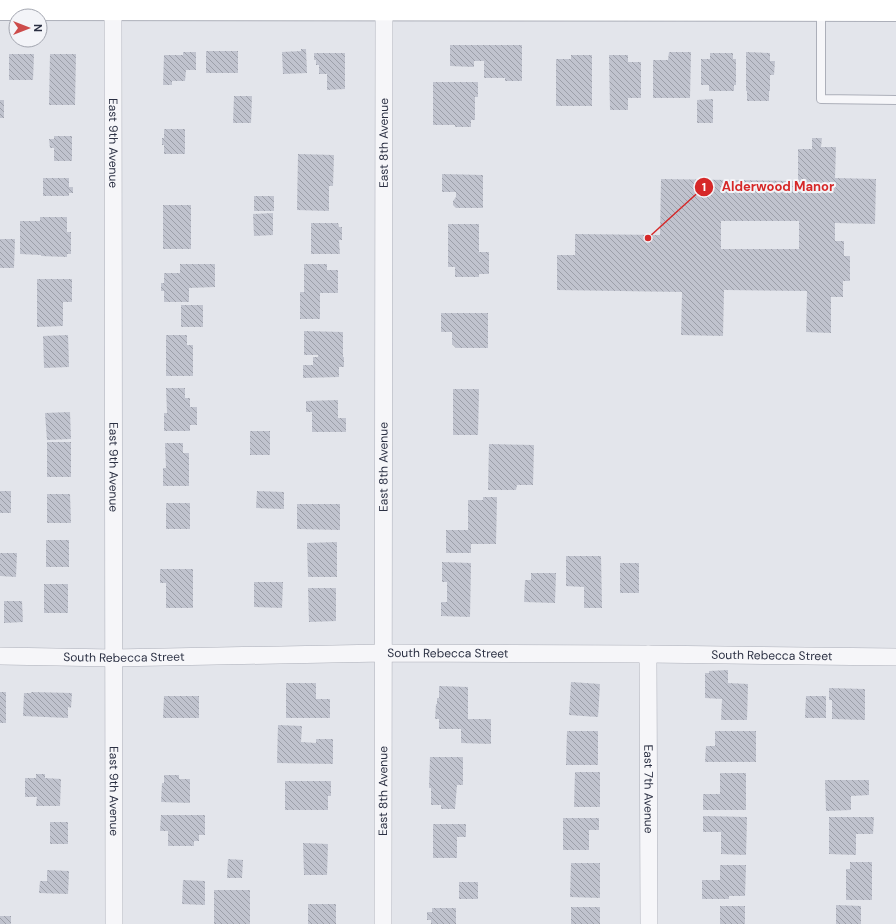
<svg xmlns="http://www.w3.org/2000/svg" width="896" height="924" viewBox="0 0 896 924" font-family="'DM Sans',sans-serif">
<defs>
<pattern id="building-back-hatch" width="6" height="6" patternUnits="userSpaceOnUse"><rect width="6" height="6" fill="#c0c3ce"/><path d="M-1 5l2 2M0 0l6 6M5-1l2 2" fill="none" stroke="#9c9fa9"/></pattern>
</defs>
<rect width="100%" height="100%" fill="#e3e5eb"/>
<!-- building -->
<g fill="url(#building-back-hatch)" fill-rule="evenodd">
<polygon points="450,45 522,45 522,81 505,81 505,78 484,78 484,61 474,61 474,67 450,66"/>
<polygon points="301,49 306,49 307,73 283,74 282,52 301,51"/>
<rect x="206" y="51" width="32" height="22"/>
<polygon points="183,52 196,52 196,70 186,70 185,81 172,81 172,85 163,85 164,55 183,55"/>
<polygon points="669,52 691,52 690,98 653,98 653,60 668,60"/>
<polygon points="746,52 770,53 770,61 775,61 774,75 770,75 770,91 769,91 769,101 747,101 747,91 746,91"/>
<polygon points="314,53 345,53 345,89 327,90 327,74 319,74 319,65 316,65 316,60 314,60"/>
<polygon points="710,53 733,53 733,59 736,59 736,85 734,85 734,91 709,91 709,85 701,85 701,59 710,59"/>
<polygon points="9,54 34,54 33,80 9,80"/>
<polygon points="50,54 76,54 75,105 49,105"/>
<polygon points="571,55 592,55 592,106 556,106 556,59 571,59"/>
<polygon points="609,55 628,55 628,62 641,62 641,98 628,98 628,110 610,110"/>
<polygon points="433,82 478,82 478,97 475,97 475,120 471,120 471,127 455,127 455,125 433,125"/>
<polygon points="234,96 252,96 251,123 233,123"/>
<polygon points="713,99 713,123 697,123 697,100"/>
<rect x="0" y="100" width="4" height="18"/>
<polygon points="164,129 185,129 185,154 164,154 164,145 162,145 162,138 164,138"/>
<polygon points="54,136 72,136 72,161 54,161 54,148 50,148 49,139 54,139"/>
<path d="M812,138h10l-1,9h15l-1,31 41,1 -1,45 -40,-1v18h9v15h6v25h-7v16h-12v36l-25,-1 1,-41 -83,-1 -1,46 -42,-1 1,-43 -125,-2v-35h18v-21l85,1 1,-56 137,2v-32h14zM721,221h78v28h-78z"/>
<polygon points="298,154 334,155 333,186 329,186 329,211 297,210"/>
<polygon points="442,174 483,175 483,208 456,208 453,205 453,201 456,197 456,192 442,192"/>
<polygon points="43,178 69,178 69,187 73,187 73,193 69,193 69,196 43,196"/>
<rect x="254" y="196" width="20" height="15"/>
<rect x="163" y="205" width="28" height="44"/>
<polygon points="273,213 273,235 254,236 253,214"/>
<polygon points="40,217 67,217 67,232 71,232 71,254 67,254 67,257 41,256 41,255 20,254 20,221 40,221"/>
<polygon points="311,223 338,223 339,227 342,227 342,240 339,240 340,254 311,254"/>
<polygon points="448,224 479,224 479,252 489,252 489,274 479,274 479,277 455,277 455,267 448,267"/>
<polygon points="0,239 15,239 14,268 0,268"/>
<polygon points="180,264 215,264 215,287 189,288 189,302 164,302 164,291 161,291 161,283 164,283 164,273 180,273"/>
<polygon points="304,264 327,264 327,270 338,270 338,293 320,293 320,319 300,319 300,292 304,292"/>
<polygon points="37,279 72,279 72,302 63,302 63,326 37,327"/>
<rect x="181" y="305" width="22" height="22"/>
<polygon points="441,313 488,313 488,348 456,348 452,344 452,332 441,332"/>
<polygon points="304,331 343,332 343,357 344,357 344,367 339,367 339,377 303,378 303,365 313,365 313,357 318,357 318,355 304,355"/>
<polygon points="68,335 69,367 44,368 43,336"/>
<polygon points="166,335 187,335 187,345 193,345 193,376 166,376"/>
<polygon points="166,388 185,388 185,398 190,398 190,407 197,407 197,425 190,425 190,431 164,431 164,413 167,413"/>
<polygon points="453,389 479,389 478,435 453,435"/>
<polygon points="338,400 338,418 346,418 346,432 312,432 312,412 306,412 306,401"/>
<polygon points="70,412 71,439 47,440 45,413"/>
<rect x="250" y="431" width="20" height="24"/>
<rect x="47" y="442" width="24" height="35"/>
<polygon points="165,443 183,443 183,453 189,453 189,486 163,486 163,468 166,468"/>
<polygon points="489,444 534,445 533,485 517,485 516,490 488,490"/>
<rect x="0" y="491" width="11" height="22"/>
<polygon points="257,491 284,492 284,509 256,508"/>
<polygon points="47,494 70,494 71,523 47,523"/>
<polygon points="483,497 497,497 496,544 471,544 471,553 446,553 446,530 468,530 468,500 483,500"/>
<rect x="166" y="503" width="24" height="26"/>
<polygon points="297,504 340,504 340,530 297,529"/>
<rect x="46" y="540" width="23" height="27"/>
<polygon points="337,542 337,577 308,577 307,543"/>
<polygon points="0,553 17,553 16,577 0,576"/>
<polygon points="566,556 601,556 602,608 584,608 584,587 566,586"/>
<polygon points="442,562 471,563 470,617 441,616 441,602 447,602 447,582 442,582"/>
<rect x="620" y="563" width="19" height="30"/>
<polygon points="160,569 193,569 193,608 166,608 166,583 160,583"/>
<polygon points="531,573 556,573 555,603 524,602 525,580 531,580"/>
<polygon points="254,582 283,582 282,608 254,607"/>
<rect x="44" y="584" width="24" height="29"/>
<polygon points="308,588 336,588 336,621 309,622"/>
<polygon points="4,601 22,601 23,622 4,623"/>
<polygon points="728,670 728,683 748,684 747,720 721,720 722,699 705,698 705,673 709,673 709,671"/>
<polygon points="571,682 600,684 598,717 569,715"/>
<polygon points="286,683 316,683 316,699 330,699 330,718 286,718"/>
<polygon points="439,686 468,687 468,719 491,719 491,744 461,743 461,729 439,729 439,719 435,719 436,704 437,704 437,698 439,698"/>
<polygon points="829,688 865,689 865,720 832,719 832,700 829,700"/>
<rect x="0" y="692" width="6" height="31"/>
<polygon points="31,692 72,693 71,708 68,707 68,718 23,716 24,693 31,693"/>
<polygon points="164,696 199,696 199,718 163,718"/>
<polygon points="806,696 826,696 826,718 805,718"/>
<polygon points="278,725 302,726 301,742 316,743 316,739 333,739 333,764 277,763"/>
<polygon points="567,731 598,731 598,765 566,765"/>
<polygon points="715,731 756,731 756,762 705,762 706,746 715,746"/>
<polygon points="430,757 463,757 463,785 457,785 455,809 441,809 441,805 431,805 431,788 429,788"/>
<polygon points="575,772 600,772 600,807 574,807"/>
<polygon points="720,773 746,773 746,810 703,810 703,794 720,794"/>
<polygon points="36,774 45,774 45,778 61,779 60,806 36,806 37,797 25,797 25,778 36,778"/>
<polygon points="164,775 179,775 179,779 190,779 190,803 161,802 162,783 164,783"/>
<polygon points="825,780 869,780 869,795 851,796 851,810 826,811"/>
<polygon points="285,781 331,781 331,796 328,796 328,810 285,810"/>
<polygon points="161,815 205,815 205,835 199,835 199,841 194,841 194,846 168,846 168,831 160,831"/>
<polygon points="703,816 747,817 746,855 721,854 721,832 703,832"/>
<polygon points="829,817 874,817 873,834 856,834 856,855 829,854"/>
<polygon points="563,818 599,818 599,830 589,830 589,850 563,850"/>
<rect x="50" y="822" width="18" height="22"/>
<polygon points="433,824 466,824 466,837 457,837 457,858 433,858"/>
<polygon points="303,843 328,844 327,875 304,875"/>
<polygon points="228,859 243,860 242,878 227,878"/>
<polygon points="850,862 872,862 872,900 846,900 846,869 850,869"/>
<polygon points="571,863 600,863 600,898 570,897"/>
<polygon points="720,865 746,865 745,896 729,896 729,899 702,899 702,880 720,880"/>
<polygon points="47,870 69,871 68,894 39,893 40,881 47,881"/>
<polygon points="183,880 205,881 205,905 182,904"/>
<rect x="459" y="882" width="19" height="17"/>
<rect x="214" y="890" width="36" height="34"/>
<rect x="308" y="904" width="28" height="20"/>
<polygon points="836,905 861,906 861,924 836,924"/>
<rect x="720" y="906" width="25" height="18"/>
<rect x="571" y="907" width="29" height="17"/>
<polygon points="432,908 456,908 456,924 431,924 431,920 427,920 427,912 432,912"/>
<rect x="0" y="916" width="11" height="8"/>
</g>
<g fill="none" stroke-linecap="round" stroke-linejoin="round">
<!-- lane casing -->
<g stroke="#acafb9" stroke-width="10">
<polyline id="lane" points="821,10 821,99 896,100"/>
</g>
<!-- street casing -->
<g stroke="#acafb9" stroke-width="18">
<g id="street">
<path id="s1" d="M113,10l1,914"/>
<path id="s2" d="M648,654l1,270"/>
<path id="s3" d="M0,656l113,2 271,-5 264,1 248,3"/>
<path id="s4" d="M383,924l1,-914"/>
</g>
</g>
<!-- secondary casing -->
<g stroke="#acafb9" stroke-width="24">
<polyline id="secondary" points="0,9 896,10"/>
</g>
<!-- lane -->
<use href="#lane" stroke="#f6f6f9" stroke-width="8"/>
<!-- street -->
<use href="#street" stroke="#f6f6f9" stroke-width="17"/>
<!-- secondary -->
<use href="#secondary" stroke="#fff" stroke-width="22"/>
</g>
<g text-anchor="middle" stroke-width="4" stroke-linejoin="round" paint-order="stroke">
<!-- street labels -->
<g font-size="12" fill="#2b3043" stroke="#f3f4f8">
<text dy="4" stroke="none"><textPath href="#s1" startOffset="133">East 9th Avenue</textPath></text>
<text dy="4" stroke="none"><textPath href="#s4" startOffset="781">East 8th Avenue</textPath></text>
<text dy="4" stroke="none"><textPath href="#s1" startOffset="457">East 9th Avenue</textPath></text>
<text dy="4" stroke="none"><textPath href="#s4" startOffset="457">East 8th Avenue</textPath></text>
<text dy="4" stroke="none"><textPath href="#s3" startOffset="448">South Rebecca Street</textPath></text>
<text dy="4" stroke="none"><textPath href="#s3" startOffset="772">South Rebecca Street</textPath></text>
<text dy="4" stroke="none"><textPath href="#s3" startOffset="124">South Rebecca Street</textPath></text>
<text dy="4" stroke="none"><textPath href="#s2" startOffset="135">East 7th Avenue</textPath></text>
<text dy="4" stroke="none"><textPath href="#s1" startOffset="781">East 9th Avenue</textPath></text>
<text dy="4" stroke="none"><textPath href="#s4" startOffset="133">East 8th Avenue</textPath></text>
</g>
</g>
<!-- callouts -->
<path fill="none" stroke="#d62828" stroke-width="1.5" d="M648 238L704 187"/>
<g fill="#d62828" stroke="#f3f4f8" stroke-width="1.5">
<circle cx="648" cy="238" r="4"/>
<circle cx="704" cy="187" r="10"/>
</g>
<g font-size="12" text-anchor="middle" font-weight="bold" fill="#fff">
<text x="704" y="191">1</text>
</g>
<g font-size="13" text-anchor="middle" font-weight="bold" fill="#d62828" stroke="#f3f4f8" stroke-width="4" stroke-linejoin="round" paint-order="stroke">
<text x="778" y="191">Alderwood Manor</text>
</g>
<!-- north arrow -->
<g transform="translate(28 28) rotate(90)"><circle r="19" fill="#f3f4f8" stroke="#a3a6b0"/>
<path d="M0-3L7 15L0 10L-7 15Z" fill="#cd4c4b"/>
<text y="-6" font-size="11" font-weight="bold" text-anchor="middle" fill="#2b3043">N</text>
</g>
</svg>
